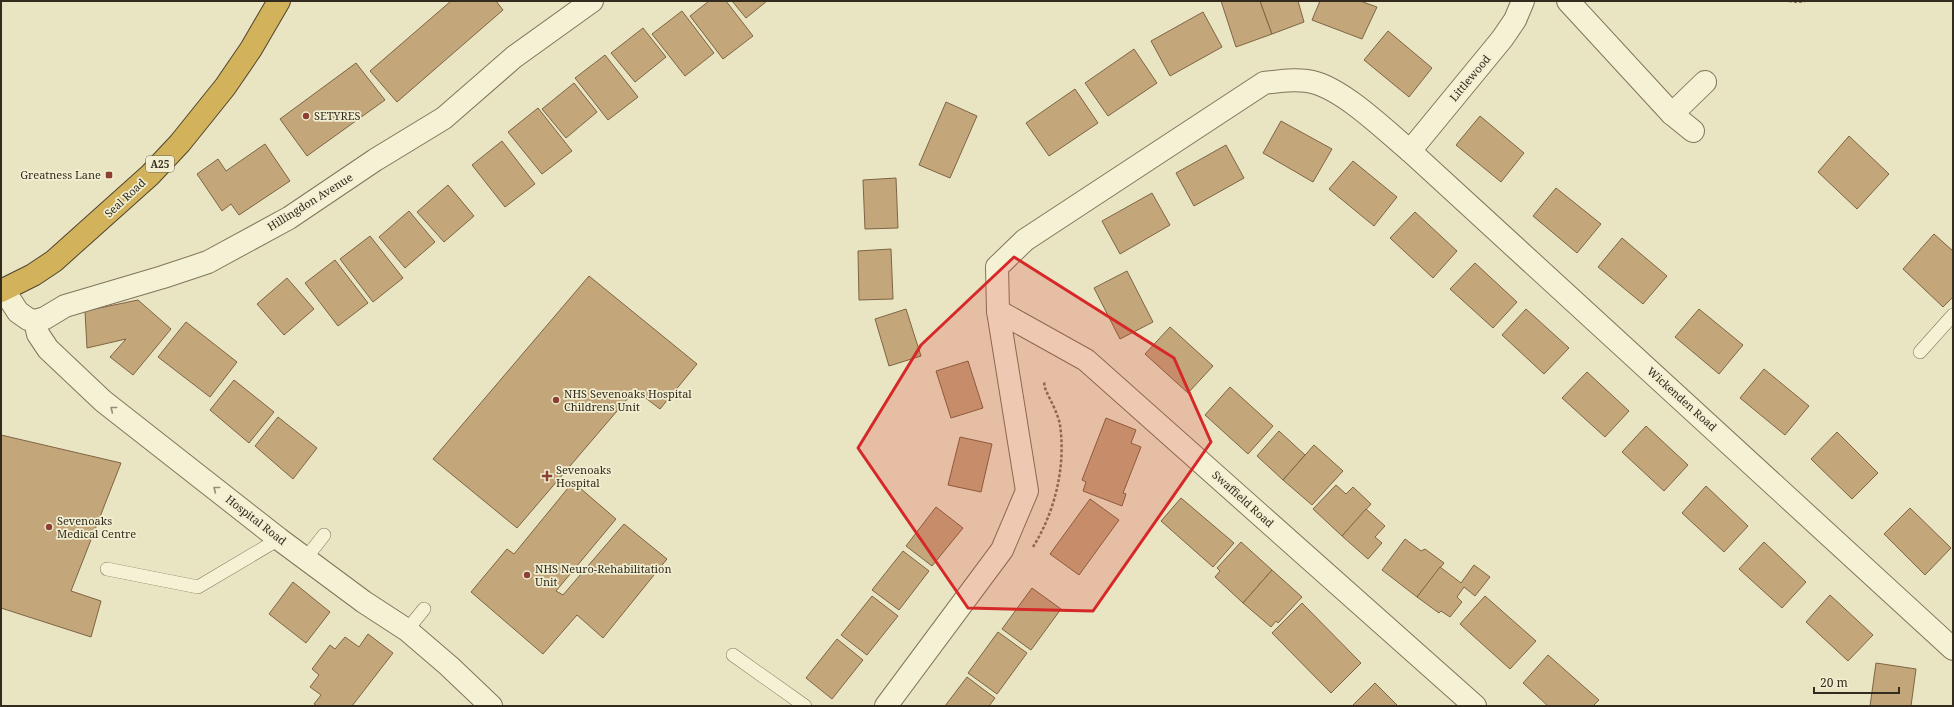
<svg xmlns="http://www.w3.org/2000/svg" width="1954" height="707" viewBox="0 0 1954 707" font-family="'Noto Serif',serif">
<rect width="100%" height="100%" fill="#e9e4c2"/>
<!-- building -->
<g fill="#c4a67b" stroke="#7e6543">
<polygon points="451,1 496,1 503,10 397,102 370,71"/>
<polygon points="709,1 726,1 753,36 723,59 690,16"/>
<polygon points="732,1 767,1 746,18"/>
<polygon points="1221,1 1260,1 1272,34 1236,47"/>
<polygon points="1260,1 1298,1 1304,22 1272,34"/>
<polygon points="1320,1 1360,1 1377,7 1362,39 1312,20"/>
<polygon points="682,11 714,53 685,76 652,34"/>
<polygon points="1203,12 1222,47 1170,76 1151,41"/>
<polygon points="643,28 666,57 635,82 611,53"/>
<polygon points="1388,31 1432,68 1409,97 1364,60"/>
<polygon points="1134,49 1157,83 1108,116 1085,83"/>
<polygon points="605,55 638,97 608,120 575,78"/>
<polygon points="356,63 385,100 307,156 280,119"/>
<polygon points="574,83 597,112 566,138 542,109"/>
<polygon points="1075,89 1098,123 1049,156 1026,123"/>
<polygon points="946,102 977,116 950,178 919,165"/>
<polygon points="538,108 572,151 542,174 508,132"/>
<polygon points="1480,116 1524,153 1501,182 1456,145"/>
<polygon points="1281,121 1332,149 1313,182 1263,153"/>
<polygon points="1849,136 1889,174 1857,209 1818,172"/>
<polygon points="502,141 535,184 505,207 472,165"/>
<polygon points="265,144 290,181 239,215 231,204 222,211 197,174 218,159 226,171"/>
<polygon points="1226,145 1244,178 1194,206 1176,173"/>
<polygon points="1353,161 1397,197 1374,226 1329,189"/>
<polygon points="896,178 898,228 865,229 863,180"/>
<polygon points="448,185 474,216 444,242 417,212"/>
<polygon points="1556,188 1601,224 1577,253 1533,216"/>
<polygon points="1152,193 1170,225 1120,254 1102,221"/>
<polygon points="409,211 435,242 405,268 379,237"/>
<polygon points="1415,212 1457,251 1433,278 1390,238"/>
<polygon points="1934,234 1953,251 1953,297 1943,307 1903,269"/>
<polygon points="370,236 403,278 373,302 340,259"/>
<polygon points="1622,238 1667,276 1643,304 1598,267"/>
<polygon points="891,249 893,299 859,300 858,251"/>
<polygon points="335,260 368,303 338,326 305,283"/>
<polygon points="1475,263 1517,302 1493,328 1450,289"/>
<polygon points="1127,271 1153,322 1120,339 1094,288"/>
<polygon points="589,276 697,364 660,409 635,390 517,528 433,459"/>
<polygon points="287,278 314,309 284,335 257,304"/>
<polygon points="138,300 171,329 133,375 110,357 126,339 87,348 85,311"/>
<polygon points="906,309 921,356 889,366 875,319"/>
<polygon points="1526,309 1569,348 1544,374 1502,335"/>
<polygon points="1699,309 1743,345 1719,374 1675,337"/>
<polygon points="186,322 237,362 210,397 158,357"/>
<polygon points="1170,327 1213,366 1188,393 1145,354"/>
<polygon points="968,361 983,408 951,418 936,371"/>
<polygon points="1764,369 1809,406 1785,435 1740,398"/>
<polygon points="1587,372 1629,411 1605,437 1562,398"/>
<polygon points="234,380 274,412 249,443 210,410"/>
<polygon points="1230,387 1273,426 1248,454 1205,415"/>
<polygon points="278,417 317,448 293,479 255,446"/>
<polygon points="1106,418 1136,430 1131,443 1141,447 1123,493 1126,494 1122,506 1083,491 1086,482 1082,480"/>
<polygon points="1646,426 1688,465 1664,491 1622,452"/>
<polygon points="1279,431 1305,455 1283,480 1257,456"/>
<polygon points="1837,432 1878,473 1852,499 1811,459"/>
<polygon points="1,435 121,463 71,591 101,601 91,637 1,608"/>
<polygon points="960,437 992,444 981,492 948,485"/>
<polygon points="1314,445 1343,471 1312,505 1283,480"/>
<polygon points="573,482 616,519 556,591 563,595 624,524 667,559 603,638 577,615 543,654 471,592 507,549 514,554"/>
<polygon points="1336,485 1346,494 1353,487 1371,504 1342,536 1313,509"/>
<polygon points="1706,486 1748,526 1724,552 1682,513"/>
<polygon points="1181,498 1234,543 1213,567 1161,521"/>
<polygon points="1090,499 1119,520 1079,575 1050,554"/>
<polygon points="936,507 963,528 932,566 906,546"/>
<polygon points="1910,508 1951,548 1925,575 1884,534"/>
<polygon points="1366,509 1385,526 1375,537 1382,543 1368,559 1342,536"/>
<polygon points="1405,539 1421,551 1425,549 1444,563 1417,597 1382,570"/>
<polygon points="1241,542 1272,570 1243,603 1215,577 1220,571 1217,568"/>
<polygon points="1764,542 1806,582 1782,608 1739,569"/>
<polygon points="903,551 929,571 899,610 872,590"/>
<polygon points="1474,565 1490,577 1475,596 1464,587 1457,597 1462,602 1450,617 1441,611 1439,613 1417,597 1440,567 1461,583"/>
<polygon points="1272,570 1302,597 1278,623 1276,621 1271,627 1243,603"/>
<polygon points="293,582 330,612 306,643 269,614"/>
<polygon points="1032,588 1061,609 1031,650 1002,629"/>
<polygon points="1830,595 1873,635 1848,661 1806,622"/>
<polygon points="872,596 898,616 867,655 841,635"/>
<polygon points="1485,596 1536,641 1510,669 1460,624"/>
<polygon points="1302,603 1361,663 1331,693 1272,633"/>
<polygon points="998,632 1027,653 997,694 968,673"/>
<polygon points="368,634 393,653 352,706 317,706 314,704 321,695 310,687 319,675 312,669 330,645 335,649 345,637 359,647"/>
<polygon points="837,639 863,660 832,699 806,678"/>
<polygon points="1548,655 1599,700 1593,706 1548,706 1523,683"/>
<polygon points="1876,663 1916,669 1911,706 1870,706"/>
<polygon points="967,677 995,698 989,706 945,706"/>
<polygon points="1375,683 1398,706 1352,706"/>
</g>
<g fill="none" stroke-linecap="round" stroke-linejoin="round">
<!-- lane casing -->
<g stroke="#81765b" stroke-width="14">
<g id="lane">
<polyline points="1920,352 1953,315"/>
<polyline points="306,558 324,535"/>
<polyline points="107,569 198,587 279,539"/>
<polyline points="407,630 424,609"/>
<polyline points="733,655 805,706"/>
</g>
</g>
<!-- street casing -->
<g stroke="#81765b" stroke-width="24">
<g id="street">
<polyline points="1568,1 1672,114 1693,131"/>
<polyline points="1672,114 1705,82"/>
<polyline points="1410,151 1502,39 1515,20 1523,1"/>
<polyline points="3,289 18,312 28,319 35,321 45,318 65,306 163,277 208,262 289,218 375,160 444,118 514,57 592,1"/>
<polyline points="998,311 1086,360 1475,706"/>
<polyline points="35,321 38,334 48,349 103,401 279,539 364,602 407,630 449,666 491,706"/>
<path d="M886,706l116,-156 25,-59 -29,-180 -1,-44 28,-27 239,-157c17,-2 36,-5 52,0 30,9 69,47 94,68l543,498"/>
</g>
</g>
<!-- highway casing -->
<g stroke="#4f442f" stroke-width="24">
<polyline id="highway" points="1,291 33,275 54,261 150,175 180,143 225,87 251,49 279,1"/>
</g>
<!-- path -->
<g stroke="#81765b" stroke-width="2.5" stroke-dasharray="3 2" stroke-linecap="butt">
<polyline points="1789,1 1797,2 1805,1"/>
<path d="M1033,547c22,-35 33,-81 27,-122 -2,-12 -10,-25 -15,-37l-1,-6"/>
</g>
<!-- lane -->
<use href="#lane" stroke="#f5f1d4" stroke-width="13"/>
<!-- street -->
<use href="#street" stroke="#f5f1d4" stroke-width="22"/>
<!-- highway -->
<use href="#highway" stroke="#d2b25a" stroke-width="22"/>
</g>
<!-- one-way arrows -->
<defs><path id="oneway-chevron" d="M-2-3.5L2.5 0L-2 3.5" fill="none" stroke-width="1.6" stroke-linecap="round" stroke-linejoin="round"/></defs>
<g stroke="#948e79">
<use href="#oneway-chevron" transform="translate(113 409) rotate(-142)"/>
<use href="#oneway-chevron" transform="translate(216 489) rotate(-142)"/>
</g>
<!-- marked area -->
<path fill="#d62828" fill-opacity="0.2" stroke="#d62828" stroke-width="3" stroke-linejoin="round" d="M1014,257l160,101 37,84 -118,169 -125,-3 -110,-160 63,-103z"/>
<!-- markers -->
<g fill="#8b4031" stroke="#f2eed1" stroke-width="1.5">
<circle cx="306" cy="116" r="4"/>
<rect x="105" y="171" width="8" height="8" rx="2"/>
<circle cx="556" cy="400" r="4"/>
<path d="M545 470h4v4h4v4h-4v4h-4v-4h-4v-4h4z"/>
<circle cx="49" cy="527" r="4"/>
<circle cx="527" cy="575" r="4"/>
</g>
<g text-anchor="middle" stroke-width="3.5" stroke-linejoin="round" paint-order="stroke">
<!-- shield labels -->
<rect fill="#f2eed1" stroke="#6c6654" stroke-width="1" x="146" y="156" width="28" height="16" rx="3"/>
<g font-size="10" font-weight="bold" fill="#332c1e">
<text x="160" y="168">A25</text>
</g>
<!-- street labels -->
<g font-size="11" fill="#332c1e" stroke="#f2eed1">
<text transform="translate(1470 78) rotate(-50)" y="4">Littlewood</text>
<text transform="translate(125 198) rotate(-43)" y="4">Seal Road</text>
<text transform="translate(310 202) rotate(-32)" y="4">Hillingdon Avenue</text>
<text transform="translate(1682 399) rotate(42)" y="4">Wickenden Road</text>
<text transform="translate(1243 499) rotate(42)" y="4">Swaffield Road</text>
<text transform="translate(256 520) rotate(38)" y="4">Hospital Road</text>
</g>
<!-- poi labels -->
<g font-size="11" fill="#332c1e" stroke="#f2eed1" text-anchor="start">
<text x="314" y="120">SETYRES</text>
<text x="101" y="179" text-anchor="end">Greatness Lane</text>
<text x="564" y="398">NHS Sevenoaks Hospital<tspan x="564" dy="13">Childrens Unit</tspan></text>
<text x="556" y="474">Sevenoaks<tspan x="556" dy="13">Hospital</tspan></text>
<text x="57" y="525">Sevenoaks<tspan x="57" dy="13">Medical Centre</tspan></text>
<text x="535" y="573">NHS Neuro-Rehabilitation<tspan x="535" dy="13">Unit</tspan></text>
</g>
</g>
<!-- border -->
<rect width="1954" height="707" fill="none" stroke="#332c1e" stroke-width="4"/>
<!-- scale -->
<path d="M1814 687v6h85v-6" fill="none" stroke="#332c1e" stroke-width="2"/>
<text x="1820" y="687" font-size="12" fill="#332c1e" stroke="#f2eed1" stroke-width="3" paint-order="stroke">20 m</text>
</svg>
